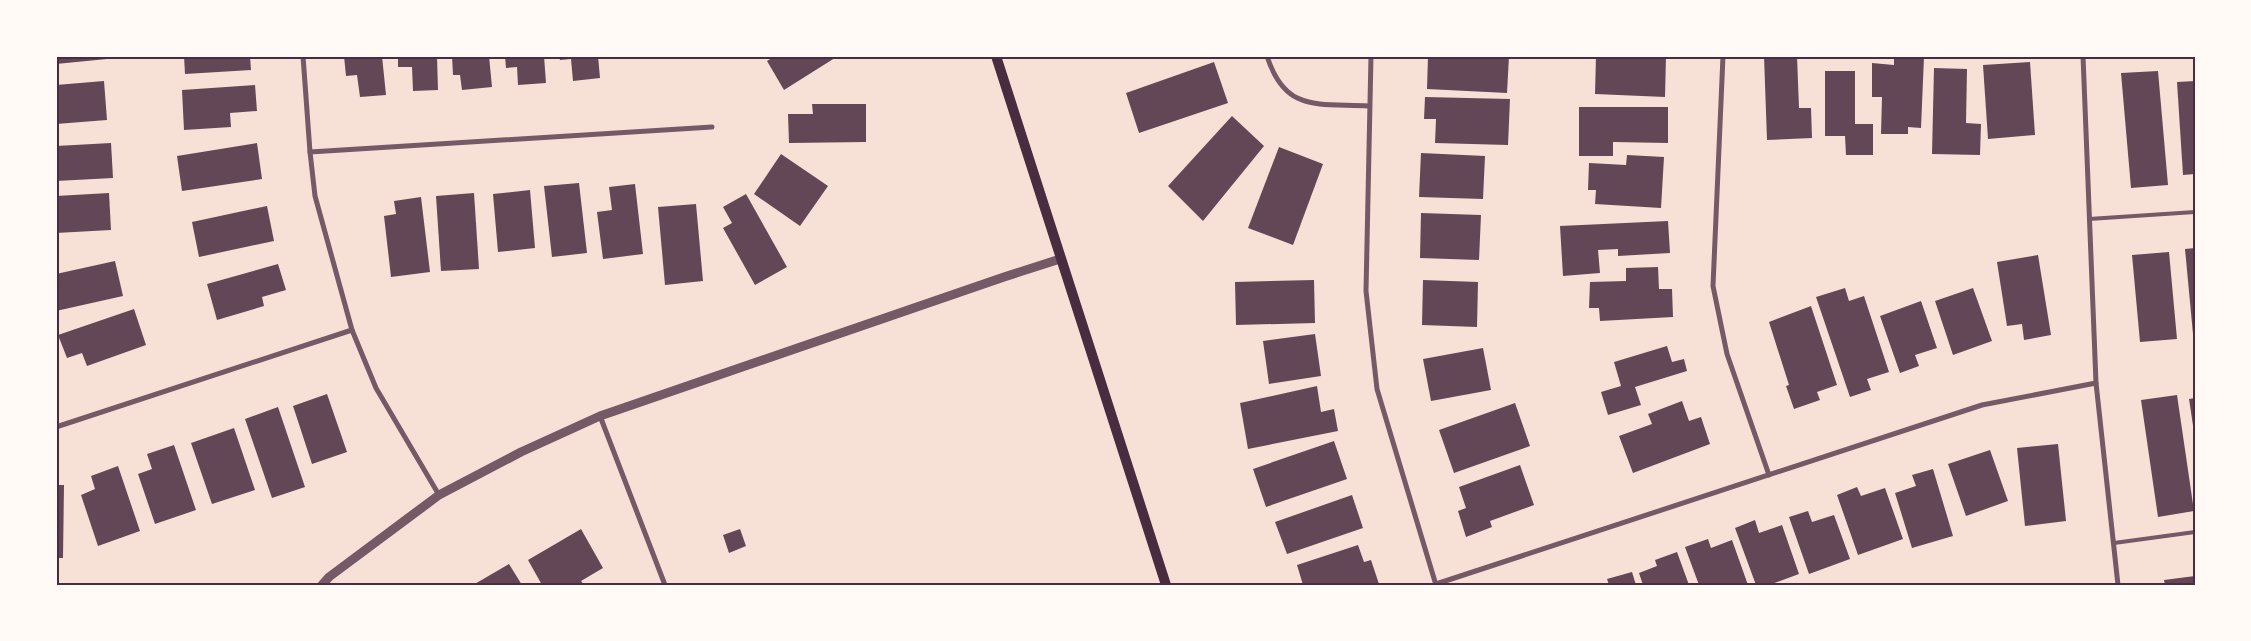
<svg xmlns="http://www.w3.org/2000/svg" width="2251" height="641" viewBox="0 0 2251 641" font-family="'Alegreya Sans',sans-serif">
<rect width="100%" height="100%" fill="#f7e1d7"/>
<!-- building -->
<g fill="#644757">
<polygon points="56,56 107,56 107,59 56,64"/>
<polygon points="184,56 250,56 251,70 185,74"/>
<polygon points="344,56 382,56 386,95 360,97 357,75 346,76"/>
<polygon points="398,56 437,56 438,90 413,91 412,67 398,67"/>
<polygon points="452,56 489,56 492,87 462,90 460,75 453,75"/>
<polygon points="505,56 544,56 546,83 518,85 517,67 506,68"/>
<polygon points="559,56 598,56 600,78 573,81 571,59 560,60"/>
<polygon points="775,56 838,56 784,90 767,61"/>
<polygon points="1428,56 1509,56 1507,93 1427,89"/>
<polygon points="1596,56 1666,56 1665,97 1595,94"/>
<polygon points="1764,56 1797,56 1799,108 1811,108 1812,138 1767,140"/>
<polygon points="1894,56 1924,57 1921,128 1908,127 1908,134 1881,134 1882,97 1872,97 1872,63 1894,65"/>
<polygon points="1214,62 1228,103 1139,133 1126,93"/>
<polygon points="2030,62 2035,135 1988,139 1983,65"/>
<polygon points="1934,68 1967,69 1966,123 1981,124 1980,155 1932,154"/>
<polygon points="1825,71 1855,71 1855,124 1873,124 1873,155 1846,155 1845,136 1825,136"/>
<polygon points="2158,71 2168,185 2131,188 2121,73"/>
<polygon points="104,81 107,120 56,124 56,85"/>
<polygon points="2195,81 2195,174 2183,175 2177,82"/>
<polygon points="255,85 257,111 230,113 231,127 184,130 182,90"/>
<polygon points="1425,97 1510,99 1508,145 1435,143 1436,119 1424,119"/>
<polygon points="812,104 866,104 866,142 789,143 788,114 813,114"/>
<polygon points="1579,107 1668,107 1668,143 1613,142 1613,156 1579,156"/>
<polygon points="1232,116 1264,146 1203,221 1168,186"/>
<polygon points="111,143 113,178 56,181 56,146"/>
<polygon points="257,143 262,179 182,191 177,156"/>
<polygon points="1279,147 1323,164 1293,245 1248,228"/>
<polygon points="1421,153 1485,156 1483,199 1419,197"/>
<polygon points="781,154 828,186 800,226 754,194"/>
<polygon points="1627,155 1664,157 1661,208 1595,204 1596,190 1588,190 1589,163 1626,165"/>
<polygon points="579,183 587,253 552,257 544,186"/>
<polygon points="635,184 643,254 603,259 597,212 612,210 609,187"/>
<polygon points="530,190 535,248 498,252 493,194"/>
<polygon points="109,193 111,230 56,233 56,196"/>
<polygon points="474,193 479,269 441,271 436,196"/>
<polygon points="746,194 787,267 755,285 723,228 732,223 723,207"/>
<polygon points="421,197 430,272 391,277 384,216 396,214 394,201"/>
<polygon points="696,204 703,281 665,285 658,207"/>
<polygon points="267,206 274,241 199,257 192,222"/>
<polygon points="1421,213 1481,215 1479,260 1420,258"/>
<polygon points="1668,221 1670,253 1618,256 1618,249 1598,250 1600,273 1563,276 1560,226"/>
<polygon points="2195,248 2195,334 2193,334 2185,249"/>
<polygon points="2169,252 2177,339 2140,342 2132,255"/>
<polygon points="2038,255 2051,335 2024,340 2022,324 2007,326 1997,262"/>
<polygon points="115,261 123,296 56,311 56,274"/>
<polygon points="278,264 286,290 262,297 264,306 217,320 207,284"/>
<polygon points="1658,267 1659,289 1672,289 1673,317 1600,321 1599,308 1589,308 1590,282 1626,281 1626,268"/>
<polygon points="1314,280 1315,323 1236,325 1235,282"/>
<polygon points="1423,280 1478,282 1477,327 1422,325"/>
<polygon points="1845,288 1849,301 1864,296 1889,372 1867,379 1871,390 1850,397 1816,297"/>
<polygon points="1973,288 1992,341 1953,355 1935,301"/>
<polygon points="1921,301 1937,348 1915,355 1919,366 1900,373 1880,316"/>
<polygon points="1811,306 1837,385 1817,392 1820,400 1794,409 1786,386 1789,385 1769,322"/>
<polygon points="134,309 146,345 87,366 82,353 67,358 58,335"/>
<polygon points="1315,334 1321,376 1269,384 1263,341"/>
<polygon points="1667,346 1672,362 1684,359 1687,371 1635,387 1641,405 1608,415 1601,392 1621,386 1614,362"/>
<polygon points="1483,348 1491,390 1431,401 1423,359"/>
<polygon points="1317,386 1321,412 1334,409 1338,431 1248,449 1240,403"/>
<polygon points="327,394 347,452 312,464 293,406"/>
<polygon points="2177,395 2194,511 2158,517 2141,400"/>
<polygon points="2195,398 2195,432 2194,432 2189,399"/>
<polygon points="1682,401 1689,421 1701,417 1710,444 1633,473 1619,436 1652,424 1648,414"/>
<polygon points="1515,403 1530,446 1454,473 1439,430"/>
<polygon points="278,407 305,487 272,498 245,419"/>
<polygon points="234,428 255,490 212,504 191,443"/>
<polygon points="1334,441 1347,479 1266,507 1253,469"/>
<polygon points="2058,444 2066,521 2025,526 2017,448"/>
<polygon points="174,445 196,510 155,524 138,474 152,469 147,454"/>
<polygon points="1990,450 2008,501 1966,516 1948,464"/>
<polygon points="1520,465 1534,505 1490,521 1492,527 1466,537 1458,511 1466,508 1459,487"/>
<polygon points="118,466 140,531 98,546 81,495 95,489 91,476"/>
<polygon points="1933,469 1953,536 1912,548 1895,493 1916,486 1912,475"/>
<polygon points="56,485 64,485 63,558 56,558"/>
<polygon points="1857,487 1861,496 1885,488 1903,539 1858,555 1837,495"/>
<polygon points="1352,495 1363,528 1287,554 1275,522"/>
<polygon points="1808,511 1812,522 1834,515 1850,559 1809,574 1789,517"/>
<polygon points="1755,520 1759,533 1782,525 1799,574 1769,585 1756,585 1735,528"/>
<polygon points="581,529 603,568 581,581 584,585 542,585 528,560"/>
<polygon points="740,529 746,546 729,553 723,535"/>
<polygon points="1708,539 1711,548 1732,540 1748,585 1699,585 1685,547"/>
<polygon points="1358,545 1364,562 1371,560 1379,584 1303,585 1297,565"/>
<polygon points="1677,552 1689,585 1643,585 1639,573 1657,566 1655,560"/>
<polygon points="509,564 522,585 473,585"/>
<polygon points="1632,572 1636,585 1609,585 1607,579"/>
<polygon points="2195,576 2195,585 2165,585 2164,580"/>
</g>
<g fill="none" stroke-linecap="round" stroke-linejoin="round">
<!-- service -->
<g stroke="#755966" stroke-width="4">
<polyline points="2089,219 2195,212"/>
<polyline points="2114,543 2195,532"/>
</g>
<!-- minor -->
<g stroke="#755966" stroke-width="5">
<polyline points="303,56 310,152 315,196 352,330 376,388 439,495"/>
<path d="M1267,56c18,57 51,47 102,50"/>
<polyline points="1371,56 1366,291 1377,389 1436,585"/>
<polyline points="1723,56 1713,286 1727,354 1769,475"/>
<polyline points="2083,56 2096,383 2118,585"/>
<polyline points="310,152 712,127"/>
<polyline points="600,416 665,585"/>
<polyline points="56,427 352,330"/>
<polyline points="1436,584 1982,405 2096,383"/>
</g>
<!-- tertiary -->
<polyline stroke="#755966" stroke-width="9" points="322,585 329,577 439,495 521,452 600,416 1004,277 1060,259"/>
<!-- secondary -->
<polyline stroke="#4a2c40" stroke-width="10" points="996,56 1166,585"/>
</g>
<!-- border -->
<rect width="2251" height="641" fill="none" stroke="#fffaf5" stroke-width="115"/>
<rect x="58" y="58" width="2136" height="526" fill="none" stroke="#4a2c40" stroke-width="2"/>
</svg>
